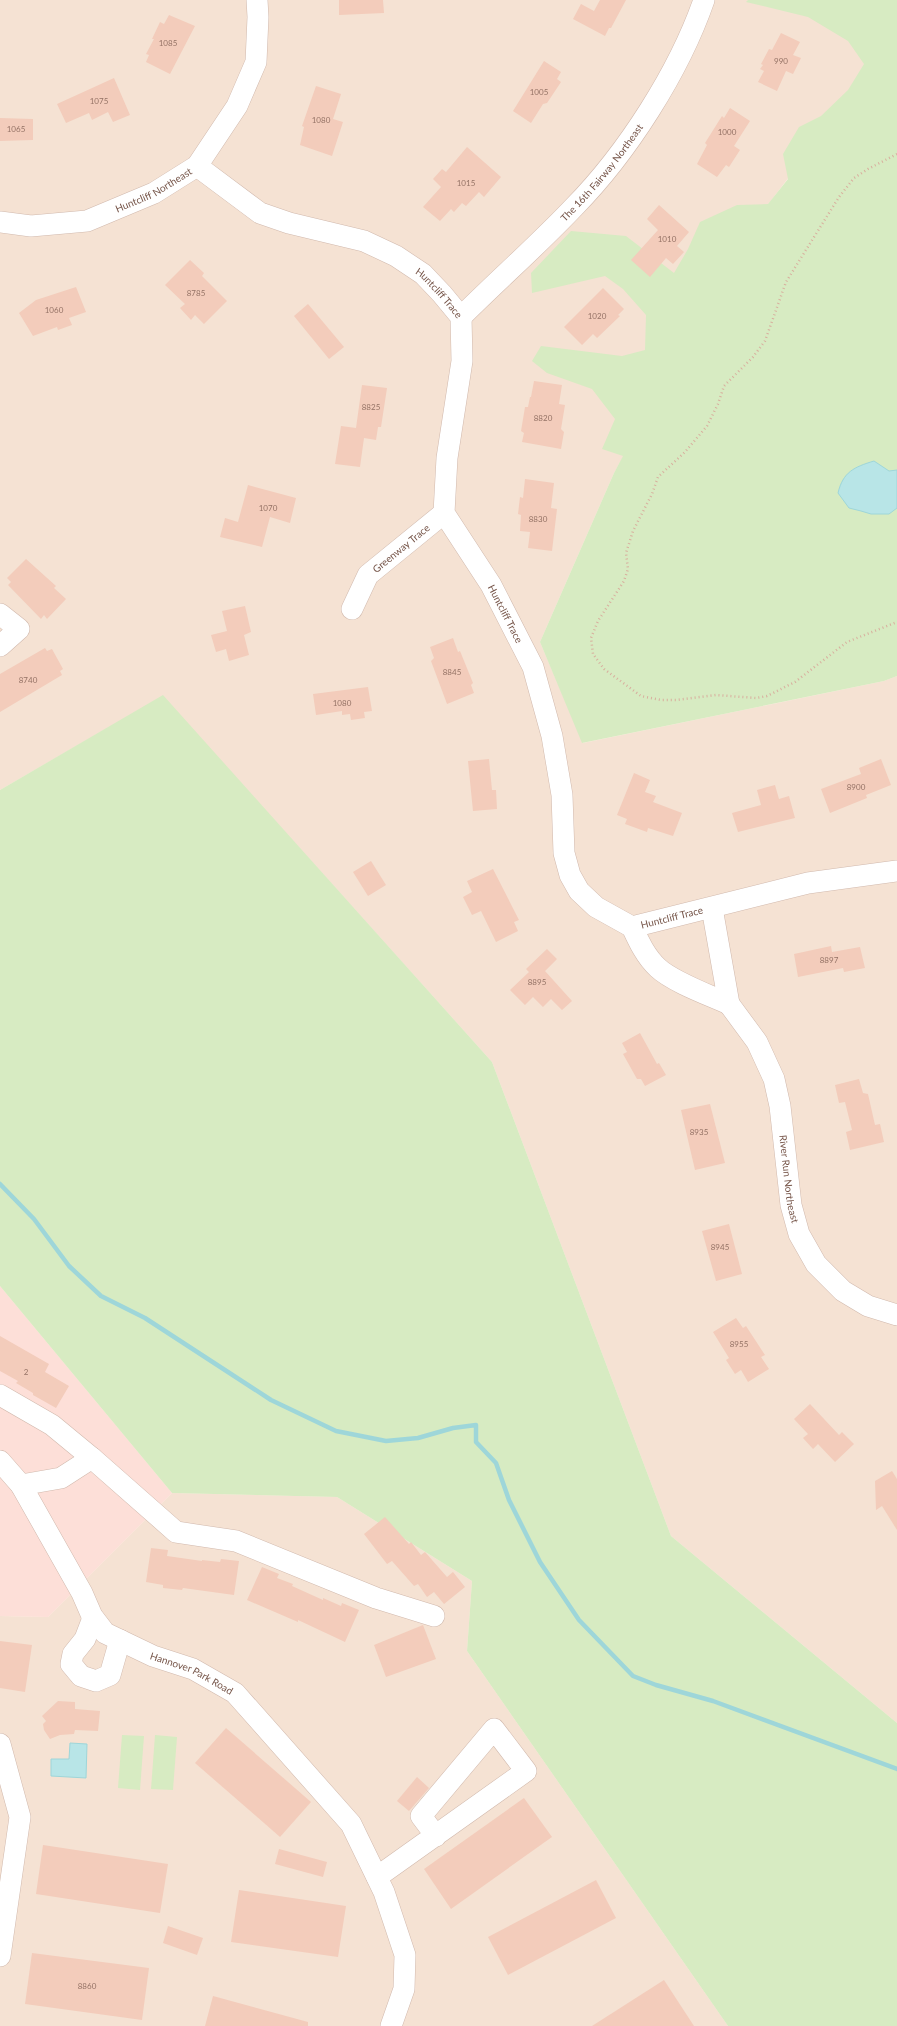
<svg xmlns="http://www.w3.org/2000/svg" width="897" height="2026" viewBox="0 0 897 2026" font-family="Lato,sans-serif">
<rect width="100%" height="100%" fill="#fdf1e4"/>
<!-- residential -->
<g fill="#f5e2d3">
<polygon points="0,0 897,0 897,35 754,223 614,473 540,642 583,743 884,681 897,676 897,1723 671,1536 492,1062 163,696 0,790"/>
<polygon points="172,1493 337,1497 472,1581 467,1651 728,2026 0,2026 0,1616 48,1617"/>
</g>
<!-- commercial -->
<polygon fill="#fddfd8" points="0,1286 172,1493 48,1617 0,1616"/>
<!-- green -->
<g fill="#d7ebc2">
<polygon points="748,0 897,0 897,676 884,681 582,743 540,642 614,473 623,456 602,449 615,419 592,389 547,373 532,361 541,346 622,356 645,350 646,315 623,289 605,276 532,293 531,273 571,231 626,236 674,273 688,249 700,222 737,205 768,204 788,179 783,154 799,127 821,116 848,90 864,64 848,41 808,17 746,2"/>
<polygon points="163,695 492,1062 671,1536 897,1723 897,2026 728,2026 467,1651 472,1581 337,1497 172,1493 0,1286 0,790"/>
<polygon points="122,1735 144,1736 140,1790 118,1788"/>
<polygon points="155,1735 177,1737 173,1790 151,1789"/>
</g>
<!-- water -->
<g fill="#b8e5e7" stroke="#9ed6d9">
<path d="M874,461l15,10 8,-1v38l-8,6h-18l-10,-3 -12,-3 -11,-15c5,-21 16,-26 36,-32z"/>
<polygon points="70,1743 87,1744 86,1778 51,1776 51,1759 69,1759"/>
</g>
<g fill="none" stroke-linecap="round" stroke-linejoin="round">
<!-- stream -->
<polyline stroke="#9ed6d9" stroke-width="4.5" points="0,1184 34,1219 69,1266 101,1296 145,1318 271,1400 336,1431 386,1441 418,1438 453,1428 476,1425 476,1442 496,1463 509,1500 540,1562 579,1620 633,1676 656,1685 713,1701 897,1769"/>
</g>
<!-- building -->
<g fill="#f3ccbb">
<polygon points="339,0 383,0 384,13 339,15"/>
<polygon points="600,0 626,0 611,28 609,28 605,36 573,19 581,4 594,11"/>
<polygon points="169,15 195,26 170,74 146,62 149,55 146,54 154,39 152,39 160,22 164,24"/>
<polygon points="781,33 800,42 793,55 801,58 793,74 786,71 777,91 758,82 764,71 760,69 763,65 761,64 769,49 772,50"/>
<polygon points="544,61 561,72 557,79 561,82 547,103 543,104 531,123 513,111"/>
<polygon points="114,78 130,115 113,122 108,112 92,120 89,113 66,123 57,104"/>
<polygon points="316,86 341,94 333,119 343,122 332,156 300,145 304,127 302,126"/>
<polygon points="730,108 750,121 734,146 740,150 729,167 726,165 717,177 697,164 707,145 705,143 722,116 724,118"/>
<polygon points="0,118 33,119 33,140 0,141"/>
<polygon points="467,147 501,177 484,197 479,192 466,206 462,203 454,212 451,209 440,221 423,207 441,187 433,179 442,169 446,172"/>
<polygon points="659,205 689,232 677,246 684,252 673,264 666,258 650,277 631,260 658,230 647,219"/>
<polygon points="190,260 204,273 202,276 227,301 204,324 195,315 191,320 180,308 185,304 165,285"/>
<polygon points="76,287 86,312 69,318 72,325 58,330 57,327 33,336 19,313 36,300"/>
<polygon points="603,288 624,309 618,315 620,316 597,338 593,334 582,345 564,327"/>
<polygon points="308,304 344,347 329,359 294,316"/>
<polygon points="534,381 562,385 559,404 565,405 561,429 564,432 561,449 522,442 524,433 521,431 525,407 528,407 530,397 531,397"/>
<polygon points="362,385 387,388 381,427 378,427 376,440 364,438 360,467 335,464 341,426 356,428"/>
<polygon points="525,479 554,483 551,508 557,509 552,551 528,548 530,532 520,531 521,515 518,514 520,497 523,498"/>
<polygon points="248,485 296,498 290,523 270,517 262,547 220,537 225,518 238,522"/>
<polygon points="26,559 56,586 54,588 66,599 47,619 44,615 41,619 8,585 11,582 7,578"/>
<polygon points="245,606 251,632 244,635 249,655 229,661 226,649 216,652 211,635 227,631 222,611"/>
<polygon points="453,638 458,652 460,651 473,683 471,685 474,693 447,704 431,661 434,658 430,647"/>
<polygon points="45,648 47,651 52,649 63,669 60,671 62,675 0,712 0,674"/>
<polygon points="368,687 372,711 364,712 365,718 351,720 350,714 342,715 342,711 316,715 313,694"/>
<polygon points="489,759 492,790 496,790 497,809 473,811 468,761"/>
<polygon points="881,759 891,785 866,795 867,798 830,813 821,789 861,774 859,768"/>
<polygon points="634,773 650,780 645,792 656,796 653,802 682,813 673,836 648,828 647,832 625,824 627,819 617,815"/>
<polygon points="775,785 779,799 789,796 795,818 738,832 732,813 761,805 757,790"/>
<polygon points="371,861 386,885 368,896 353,872"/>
<polygon points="493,869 519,920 514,922 518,931 496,942 481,911 472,915 463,897 472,892 467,881"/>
<polygon points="831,946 832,952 860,947 865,968 844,972 843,968 798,977 794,954"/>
<polygon points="547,949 557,959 545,971 572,1001 562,1010 551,999 543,1007 533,997 525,1005 510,990 529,972 526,969"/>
<polygon points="640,1033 657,1064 659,1063 666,1075 645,1086 641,1079 637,1079 623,1054 627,1052 622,1043"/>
<polygon points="859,1079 863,1093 868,1094 875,1125 880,1124 884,1142 850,1150 846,1132 852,1130 845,1102 839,1103 835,1085"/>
<polygon points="710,1104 725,1163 695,1170 681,1110"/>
<polygon points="729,1224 742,1274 716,1281 702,1231"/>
<polygon points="736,1318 743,1328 746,1326 765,1355 761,1357 769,1369 748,1382 741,1370 735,1374 726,1360 729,1358 713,1332"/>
<polygon points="0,1336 49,1364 45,1372 69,1386 56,1408 33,1395 33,1393 16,1383 18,1381 0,1371"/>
<polygon points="810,1404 839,1435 842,1432 854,1444 835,1462 818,1444 813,1449 803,1438 808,1434 794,1419"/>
<polygon points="892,1471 897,1479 897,1530 882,1506 876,1510 875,1481"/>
<polygon points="385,1517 409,1544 411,1542 421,1555 425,1552 447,1577 453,1572 465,1587 444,1604 434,1592 427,1597 418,1584 414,1586 392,1561 387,1564 364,1534"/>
<polygon points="151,1548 168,1550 167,1556 202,1561 202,1560 220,1562 221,1559 239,1561 234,1595 183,1588 182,1590 163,1588 163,1585 146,1582"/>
<polygon points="262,1567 279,1574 277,1578 293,1584 292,1586 323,1600 323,1598 341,1606 342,1603 359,1610 345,1642 298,1620 298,1622 247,1600"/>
<polygon points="423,1625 436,1659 386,1677 374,1645"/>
<polygon points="0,1641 32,1645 25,1692 0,1688"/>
<polygon points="58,1701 75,1702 75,1709 100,1711 98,1731 75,1730 74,1734 60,1735 50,1739 44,1730 43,1724 46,1721 42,1716"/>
<polygon points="226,1728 311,1802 280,1837 195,1763"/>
<polygon points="417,1777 429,1788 409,1811 397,1801"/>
<polygon points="524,1798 552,1837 451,1909 424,1869"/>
<polygon points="43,1845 168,1864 160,1913 36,1894"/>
<polygon points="279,1849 327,1862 323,1877 275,1864"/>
<polygon points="596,1880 616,1918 508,1975 488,1937"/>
<polygon points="239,1890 346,1906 338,1957 231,1942"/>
<polygon points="168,1926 203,1938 197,1955 163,1943"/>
<polygon points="32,1953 149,1968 142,2020 25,2004"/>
<polygon points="664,1980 694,2026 592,2026"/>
<polygon points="213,1996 308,2022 308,2026 205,2026"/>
</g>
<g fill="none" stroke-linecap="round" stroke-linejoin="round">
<!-- minor casing -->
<g stroke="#d1b9ad" stroke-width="22">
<g id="minor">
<path id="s1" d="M197,166l63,47 29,10 75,18 32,15 27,18 19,20 19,23 1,44 -15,97 -3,55 47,72 42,82 19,69 10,59 2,58 6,22 9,16 17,16 36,20 176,-44 89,-12"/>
<path id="s2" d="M0,222l31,4 56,-5 67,-28 43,-27 40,-60 19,-44 2,-45 -1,-17"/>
<path id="s3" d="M461,317c37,-37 77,-72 113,-110 53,-54 105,-135 130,-207"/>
<path id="s4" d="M352,609l16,-34 76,-62"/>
<polyline points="0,614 19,629 0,646"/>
<path d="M632,927c7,15 14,30 26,41 15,14 51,27 71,36l-17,-96"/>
<path id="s5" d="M729,1004l28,38 17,37 6,27 11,99 8,29 17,30 27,27 25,15 29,9"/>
<polyline points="0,1395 52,1425 92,1458"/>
<path id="s6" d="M0,1461l21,24 61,108 10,23 13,17 48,23 40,13 42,24 116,131 33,68 21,63 -1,34 -13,37"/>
<polyline points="21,1485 61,1478 92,1458 176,1532 236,1541 376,1598 434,1616"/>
<polyline points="93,1618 85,1639 73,1654 71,1664 81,1676 96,1681 110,1675 120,1640"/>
<polyline points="0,1744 20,1817 0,1956"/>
<polyline points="377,1877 526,1771 494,1729 421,1816 436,1836"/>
</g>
</g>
<!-- path -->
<polyline stroke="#d8af9e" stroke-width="2.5" stroke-dasharray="1 3" stroke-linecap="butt" points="897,154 868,169 854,178 839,197 786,282 765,341 753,357 724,386 718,404 707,426 685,452 658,477 652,494 633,531 626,553 628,569 624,581 598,621 591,638 593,654 604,669 641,696 661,700 676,700 716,695 756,698 767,696 795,682 847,642 897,622"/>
<!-- minor -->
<use href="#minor" stroke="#fff" stroke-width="21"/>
</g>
<g text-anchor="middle" stroke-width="3" stroke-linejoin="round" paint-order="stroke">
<!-- number labels -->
<g font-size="8" fill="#957366">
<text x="168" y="46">1085</text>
<text x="781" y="64">990</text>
<text x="539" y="95">1005</text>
<text x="99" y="104">1075</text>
<text x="321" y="123">1080</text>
<text x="16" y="132">1065</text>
<text x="727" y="135">1000</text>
<text x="466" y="186">1015</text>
<text x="667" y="242">1010</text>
<text x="196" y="296">8785</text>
<text x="54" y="313">1060</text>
<text x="597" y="319">1020</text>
<text x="371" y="410">8825</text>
<text x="543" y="421">8820</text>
<text x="268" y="511">1070</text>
<text x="538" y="522">8830</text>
<text x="452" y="675">8845</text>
<text x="28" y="683">8740</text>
<text x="342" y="706">1080</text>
<text x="856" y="790">8900</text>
<text x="829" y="963">8897</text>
<text x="537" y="985">8895</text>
<text x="699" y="1135">8935</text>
<text x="720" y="1250">8945</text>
<text x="739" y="1347">8955</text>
<text x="26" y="1375">2</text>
<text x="87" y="1989">8860</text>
</g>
<!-- street labels -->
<g font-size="10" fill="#765549" stroke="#fff5eb">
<text dy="4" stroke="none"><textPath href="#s3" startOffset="202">The 16th Fairway Northeast</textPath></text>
<text dy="4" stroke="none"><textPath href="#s2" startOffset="161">Huntcliff Northeast</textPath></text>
<text dy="4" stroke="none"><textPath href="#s1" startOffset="279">Huntcliff Trace</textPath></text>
<text dy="4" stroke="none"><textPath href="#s4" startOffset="80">Greenway Trace</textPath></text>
<text dy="4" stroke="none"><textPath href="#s1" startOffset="627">Huntcliff Trace</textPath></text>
<text dy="4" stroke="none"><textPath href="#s1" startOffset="1023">Huntcliff Trace</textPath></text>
<text dy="4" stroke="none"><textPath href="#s5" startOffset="189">River Run Northeast</textPath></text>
<text dy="4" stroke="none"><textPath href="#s6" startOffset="298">Hannover Park Road</textPath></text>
</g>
</g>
</svg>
